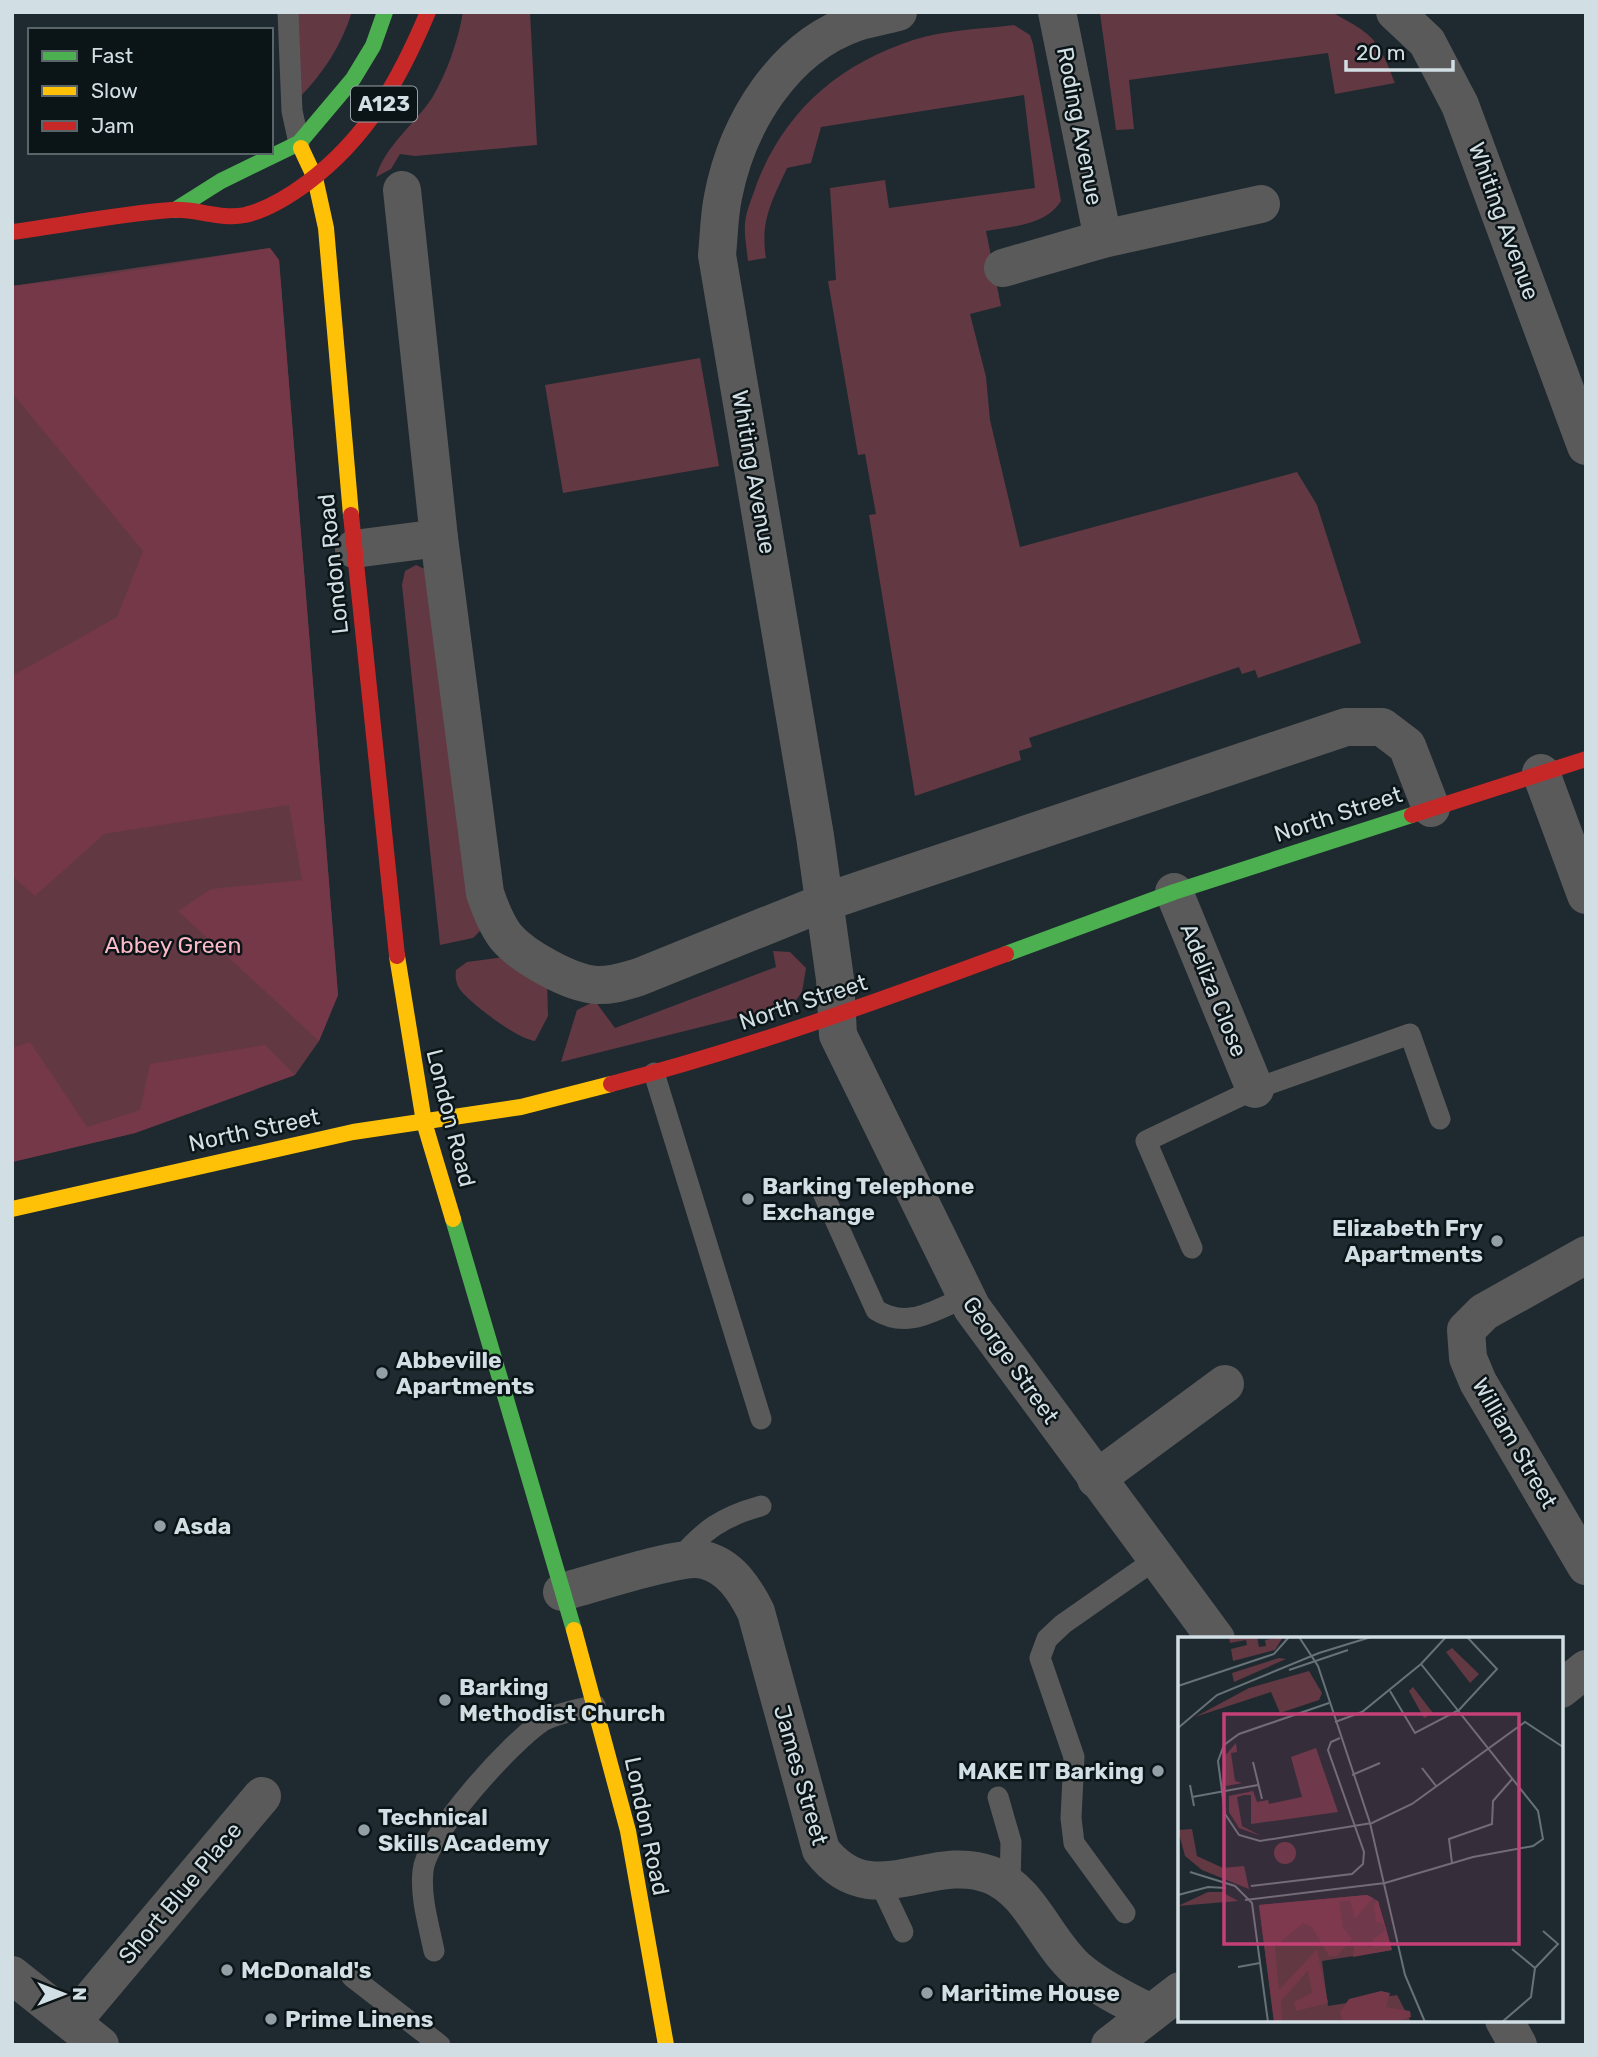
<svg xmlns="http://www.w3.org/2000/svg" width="1598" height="2057" viewBox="0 0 1598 2057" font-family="Rubik,sans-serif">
<rect width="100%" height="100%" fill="#1e2a2f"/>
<!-- green -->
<g fill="#623843">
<path d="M296,12h56c-11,34 -28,60 -52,85z"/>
<path d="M463,12h67l7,133 -122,11 -15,-2 -9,15 -15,8c8,-30 39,-53 56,-79 15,-25 26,-57 31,-86z"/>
<path d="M1331,12c43,23 47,26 64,71l-60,11 -7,-41 -199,27 5,49 -18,1 -16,-117z"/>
<path d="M1014,25l16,10 3,9 28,157c-16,25 -49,25 -75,30l15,75 -31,8 16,63 4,43 30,127 277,-75 20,33 44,138 -103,35 -3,-8 -13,4 -3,-7 -210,71 3,9 -13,4 2,9 -106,36 -46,-281 7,-1 -11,-60 -7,1 -30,-174 8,-1 -6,-92 55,-8 4,28 146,-20 -11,-93 -203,32 -10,36 -24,5c-15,33 -27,53 -21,90l-18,3c-1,-11 -4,-25 -3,-37 1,-14 8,-28 12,-41 29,-73 81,-118 156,-143 31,-10 68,-11 101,-15z"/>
<polygon points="270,248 279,260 338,995 319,1041 295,1075 135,1133 12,1162 12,286"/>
<polygon points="700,358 719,466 563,493 545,385"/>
<polygon points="416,565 427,570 481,930 473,938 440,945 402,585 405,571"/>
<polygon points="773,951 790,952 806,968 802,992 793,1004 561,1062 577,1010 595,1001 615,1028 776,967"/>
<path d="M512,956l35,24 1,36 -13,25c-19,-3 -61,-35 -74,-50 -5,-6 -6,-14 -5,-21l11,-8z"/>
</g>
<!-- forest -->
<g fill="#743848">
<polygon points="270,248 279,260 338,995 319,1041 178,911 211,889 302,880 289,805 104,834 35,896 12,876 12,676 117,617 143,551 12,393 12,286 99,276"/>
<polygon points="30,1042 87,1127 140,1110 150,1064 265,1045 295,1075 135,1133 12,1162 12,1048"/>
</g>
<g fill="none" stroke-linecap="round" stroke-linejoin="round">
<!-- lane -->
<g stroke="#5b5a5b" stroke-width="21">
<polyline points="288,12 292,111 299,143"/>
<polyline points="654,1073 761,1419"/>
<path d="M823,1193l53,117c32,20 58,0 90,-13"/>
<polyline points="1192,1248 1146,1141 1255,1089 1410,1034 1440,1119"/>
<path d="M677,1561c27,-31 44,-44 84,-55"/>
<polyline points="998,1797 1011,1842 1010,1885"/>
<polyline points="879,1881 903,1932"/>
<polyline points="1125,1913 1074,1843 1071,1818 1074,1757 1040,1658 1047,1639 1063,1624 1156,1559"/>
<path d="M434,1951c-5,-25 -14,-54 -11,-80 3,-36 89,-130 120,-150 14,-8 36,-11 52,-16"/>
<polyline points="352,1977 440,2045"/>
</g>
<!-- street -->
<g stroke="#5b5a5b" stroke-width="38">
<path d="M898,12c-14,4 -28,6 -41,10 -74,25 -120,102 -134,175 -4,19 -4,39 -6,58l98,581 20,143 3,56 134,273 244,331"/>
<polyline points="1057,12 1103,239"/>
<polyline points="1395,12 1427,42 1460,105 1586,446"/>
<path d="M402,190l37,348 46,355c5,15 11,31 21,44 17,20 64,46 90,48 15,1 29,-4 43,-8l186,-75 521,-175h36l25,19 24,62"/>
<polyline points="1003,268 1103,239 1261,204"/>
<polyline points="354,549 439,538"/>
<polyline points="1541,773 1586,895"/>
<polyline points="1174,892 1255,1089"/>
<polyline points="1586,1255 1484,1312 1466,1330 1468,1358 1478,1382 1586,1566"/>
<polyline points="1096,1479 1225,1384"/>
<path d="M562,1592c29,-7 119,-38 142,-32 26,6 41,30 52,52l65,238c51,66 109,1 170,25 39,15 55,67 86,94 21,18 49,32 74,44"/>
<polyline points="1561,1689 1586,1669"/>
<polyline points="12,1975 100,2045"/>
<polyline points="1504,2020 1518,2045"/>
<polyline points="72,2022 262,1796"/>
<polyline points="1110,2045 1180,1991"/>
</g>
<!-- fast -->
<g stroke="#4caf50" stroke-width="16">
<polyline points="175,210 221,181 299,143 353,79 373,46 385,12"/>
<polyline points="1006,954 1174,892 1412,815"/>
<polyline points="453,1219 574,1630"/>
</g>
<!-- slow -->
<g stroke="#ffc107" stroke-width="16">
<polyline points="301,148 315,178 326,228 351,515"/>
<polyline points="397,956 424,1122 453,1219"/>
<polyline points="12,1209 353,1132 521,1107 611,1084"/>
<polyline points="574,1630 628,1831 666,2045"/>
</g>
<!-- jam -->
<g stroke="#c62828" stroke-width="16">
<path d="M12,232c53,-7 106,-18 159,-22 25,-2 49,10 74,5 22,-5 43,-18 62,-32 60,-45 92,-102 121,-171"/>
<polyline points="351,515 397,956"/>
<polyline points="1412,815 1586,759"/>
<path d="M611,1084c135,-35 265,-82 395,-130"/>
</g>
</g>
<!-- markers -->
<g fill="#929fa4" stroke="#0b1417" stroke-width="2.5">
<circle cx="748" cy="1199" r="7"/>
<circle cx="1497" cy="1241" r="7"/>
<circle cx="382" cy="1373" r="7"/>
<circle cx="160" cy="1526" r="7"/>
<circle cx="445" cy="1700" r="7"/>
<circle cx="1158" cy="1771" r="7"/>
<circle cx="364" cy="1830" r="7"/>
<circle cx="227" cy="1970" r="7"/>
<circle cx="927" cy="1993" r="7"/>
<circle cx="271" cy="2019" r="7"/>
</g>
<g text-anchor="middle" stroke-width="5" stroke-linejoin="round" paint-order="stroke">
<!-- shield labels -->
<rect fill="#0b1417" stroke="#96a1a6" stroke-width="2" x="351" y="86.5" width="66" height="35" rx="5"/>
<g font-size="21" font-weight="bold" fill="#d1dee3">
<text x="384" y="111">A123</text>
</g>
<!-- street labels -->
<g font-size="23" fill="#d1dee3" stroke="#0b1417">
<text transform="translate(1080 126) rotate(79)" y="8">Roding Avenue</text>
<text transform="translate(1504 221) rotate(70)" y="8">Whiting Avenue</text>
<text transform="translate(754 472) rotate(80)" y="8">Whiting Avenue</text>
<text transform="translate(333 564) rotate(-96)" y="8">London Road</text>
<text transform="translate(1338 814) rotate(-18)" y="8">North Street</text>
<text transform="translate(1214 990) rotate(68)" y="8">Adeliza Close</text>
<text transform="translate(803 1002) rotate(-18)" y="8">North Street</text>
<text transform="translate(451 1118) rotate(76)" y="8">London Road</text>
<text transform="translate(254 1130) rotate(-12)" y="8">North Street</text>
<text transform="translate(1011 1360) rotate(55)" y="8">George Street</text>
<text transform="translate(1515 1443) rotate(60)" y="8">William Street</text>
<text transform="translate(801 1775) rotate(74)" y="8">James Street</text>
<text transform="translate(647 1826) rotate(78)" y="8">London Road</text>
<text transform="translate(180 1893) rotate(-50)" y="8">Short Blue Place</text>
</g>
<!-- park labels -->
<g font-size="23" fill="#fcbac7" stroke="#0b1417">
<text x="173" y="953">Abbey Green</text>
</g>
<!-- poi labels -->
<g font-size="23" font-weight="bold" fill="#d1dee3" stroke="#0b1417" text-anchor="start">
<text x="762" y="1194">Barking Telephone<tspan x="762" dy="26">Exchange</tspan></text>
<text x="1483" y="1236" text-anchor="end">Elizabeth Fry<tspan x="1483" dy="26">Apartments</tspan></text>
<text x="396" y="1368">Abbeville<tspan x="396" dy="26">Apartments</tspan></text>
<text x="174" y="1534">Asda</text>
<text x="459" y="1695">Barking<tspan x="459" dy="26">Methodist Church</tspan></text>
<text x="1144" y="1779" text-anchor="end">MAKE IT Barking</text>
<text x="378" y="1825">Technical<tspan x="378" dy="26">Skills Academy</tspan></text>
<text x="241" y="1978">McDonald's</text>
<text x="941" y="2001">Maritime House</text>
<text x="285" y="2027">Prime Linens</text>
</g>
</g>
<!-- overview -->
<g transform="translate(1178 1637)">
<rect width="385" height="385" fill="#1e2a2f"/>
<path d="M51,0h28l2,10 7,-1 -1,-6 18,-3 -8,13 -42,11 -2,-12 16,-4 -1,-5 -16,3zM274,11l27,26 -9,9 -24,-31zM101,21l7,1 -52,23 -2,-9zM131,34l13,22 -3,7 -39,13 -9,-21 -76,25 54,-29zM235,50l20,26 -9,5 -15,-27zM58,106l1,9 -6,1 4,28 7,2 -16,3 -2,-29zM138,111l22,64 -87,12v-29h-7l-7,2 5,29 19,10 -22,-8 -10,-16v-16l24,-5 4,11 11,-2 1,4 33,-7 -11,-40zM14,192l5,27 26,12 21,-2 5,23 -47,-19 -17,-14 -7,-26zM96 216a11 11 0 1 1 22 0a11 11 0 1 1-22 0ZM30,255h14l16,9 -60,5zM189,258l11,6 14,49 -70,11 6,45 69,-11 14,27h-137l-15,-117z" fill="#623843"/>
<path d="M189,258l6,3 -18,20 -5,-18 -11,2 4,26 9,11 -15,17h-8l-17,-29 -9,-4 -28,23 4,44 38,-41 11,54 -32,8 -2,-9 18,-9 -4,-22 -27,30 1,21h-8l-15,-117zM200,264l14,49 -39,7 1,-12 18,2 1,-8 12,-8 -2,-8 -7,-1 -2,-17zM203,354l9,2 -4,14 24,4 1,6 -18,5h-51l-2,-10 9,-13z" fill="#743848"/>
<path fill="none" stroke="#667277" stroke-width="2" d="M121,0l19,29 52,157 35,152 20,47M111,33l59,-20M0,49l96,-32 15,-17M212,54l25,42 44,-23 38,-41 -30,-32M151,66l-90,31 -15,11 -6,16 7,53 14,21 21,6 112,-18 40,-19 113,-82 38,25M157,85l27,-10 59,-48 25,-27M0,91l39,-33 102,-42 52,-16M75,125l9,37M244,131l14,18M174,138l28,-12M12,148l4,21M14,160l66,-12M274,226l-3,-24 43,-15 1,-23 20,-23M12,235l45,14 17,17 16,119M73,249l101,-12 11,-10 1,-12 -36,-102 3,-8 9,-4M0,258l30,-8 18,1M67,263l140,-17 88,-26 60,-11 10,-7 -5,-28 -117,-147M334,312l23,19M60,330l22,-4M324,385l29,-25 4,-29 23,-24 -15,-13"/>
<path fill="#c54076" fill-opacity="0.15" stroke="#c54076" stroke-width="3.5" d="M46,77h295v230h-295z"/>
<rect width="385" height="385" fill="none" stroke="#d1dee3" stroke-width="3.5"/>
</g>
<!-- border -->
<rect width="1598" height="2057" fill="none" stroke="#d1dee3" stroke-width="28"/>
<!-- legend -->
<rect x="28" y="28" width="245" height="126" fill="#0b1417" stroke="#5a6569" stroke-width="2"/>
<rect x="42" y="51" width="35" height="10" fill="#4caf50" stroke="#5a6569" stroke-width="2"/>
<text x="91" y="63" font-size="21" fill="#d1dee3">Fast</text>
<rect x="42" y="86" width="35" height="10" fill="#ffc107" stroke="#5a6569" stroke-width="2"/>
<text x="91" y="98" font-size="21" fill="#d1dee3">Slow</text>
<rect x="42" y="121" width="35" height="10" fill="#c62828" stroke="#5a6569" stroke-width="2"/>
<text x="91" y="133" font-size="21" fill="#d1dee3">Jam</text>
<!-- north arrow -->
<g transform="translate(63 1994) rotate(90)" stroke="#0b1417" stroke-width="5" paint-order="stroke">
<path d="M0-5L12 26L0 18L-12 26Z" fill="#d1dee3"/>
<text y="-10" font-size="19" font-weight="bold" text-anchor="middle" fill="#d1dee3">N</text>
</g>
<!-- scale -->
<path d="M1346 60v10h107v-10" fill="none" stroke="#d1dee3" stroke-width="3.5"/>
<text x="1356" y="60" font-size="21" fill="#d1dee3" stroke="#0b1417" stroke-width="5" paint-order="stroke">20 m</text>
</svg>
